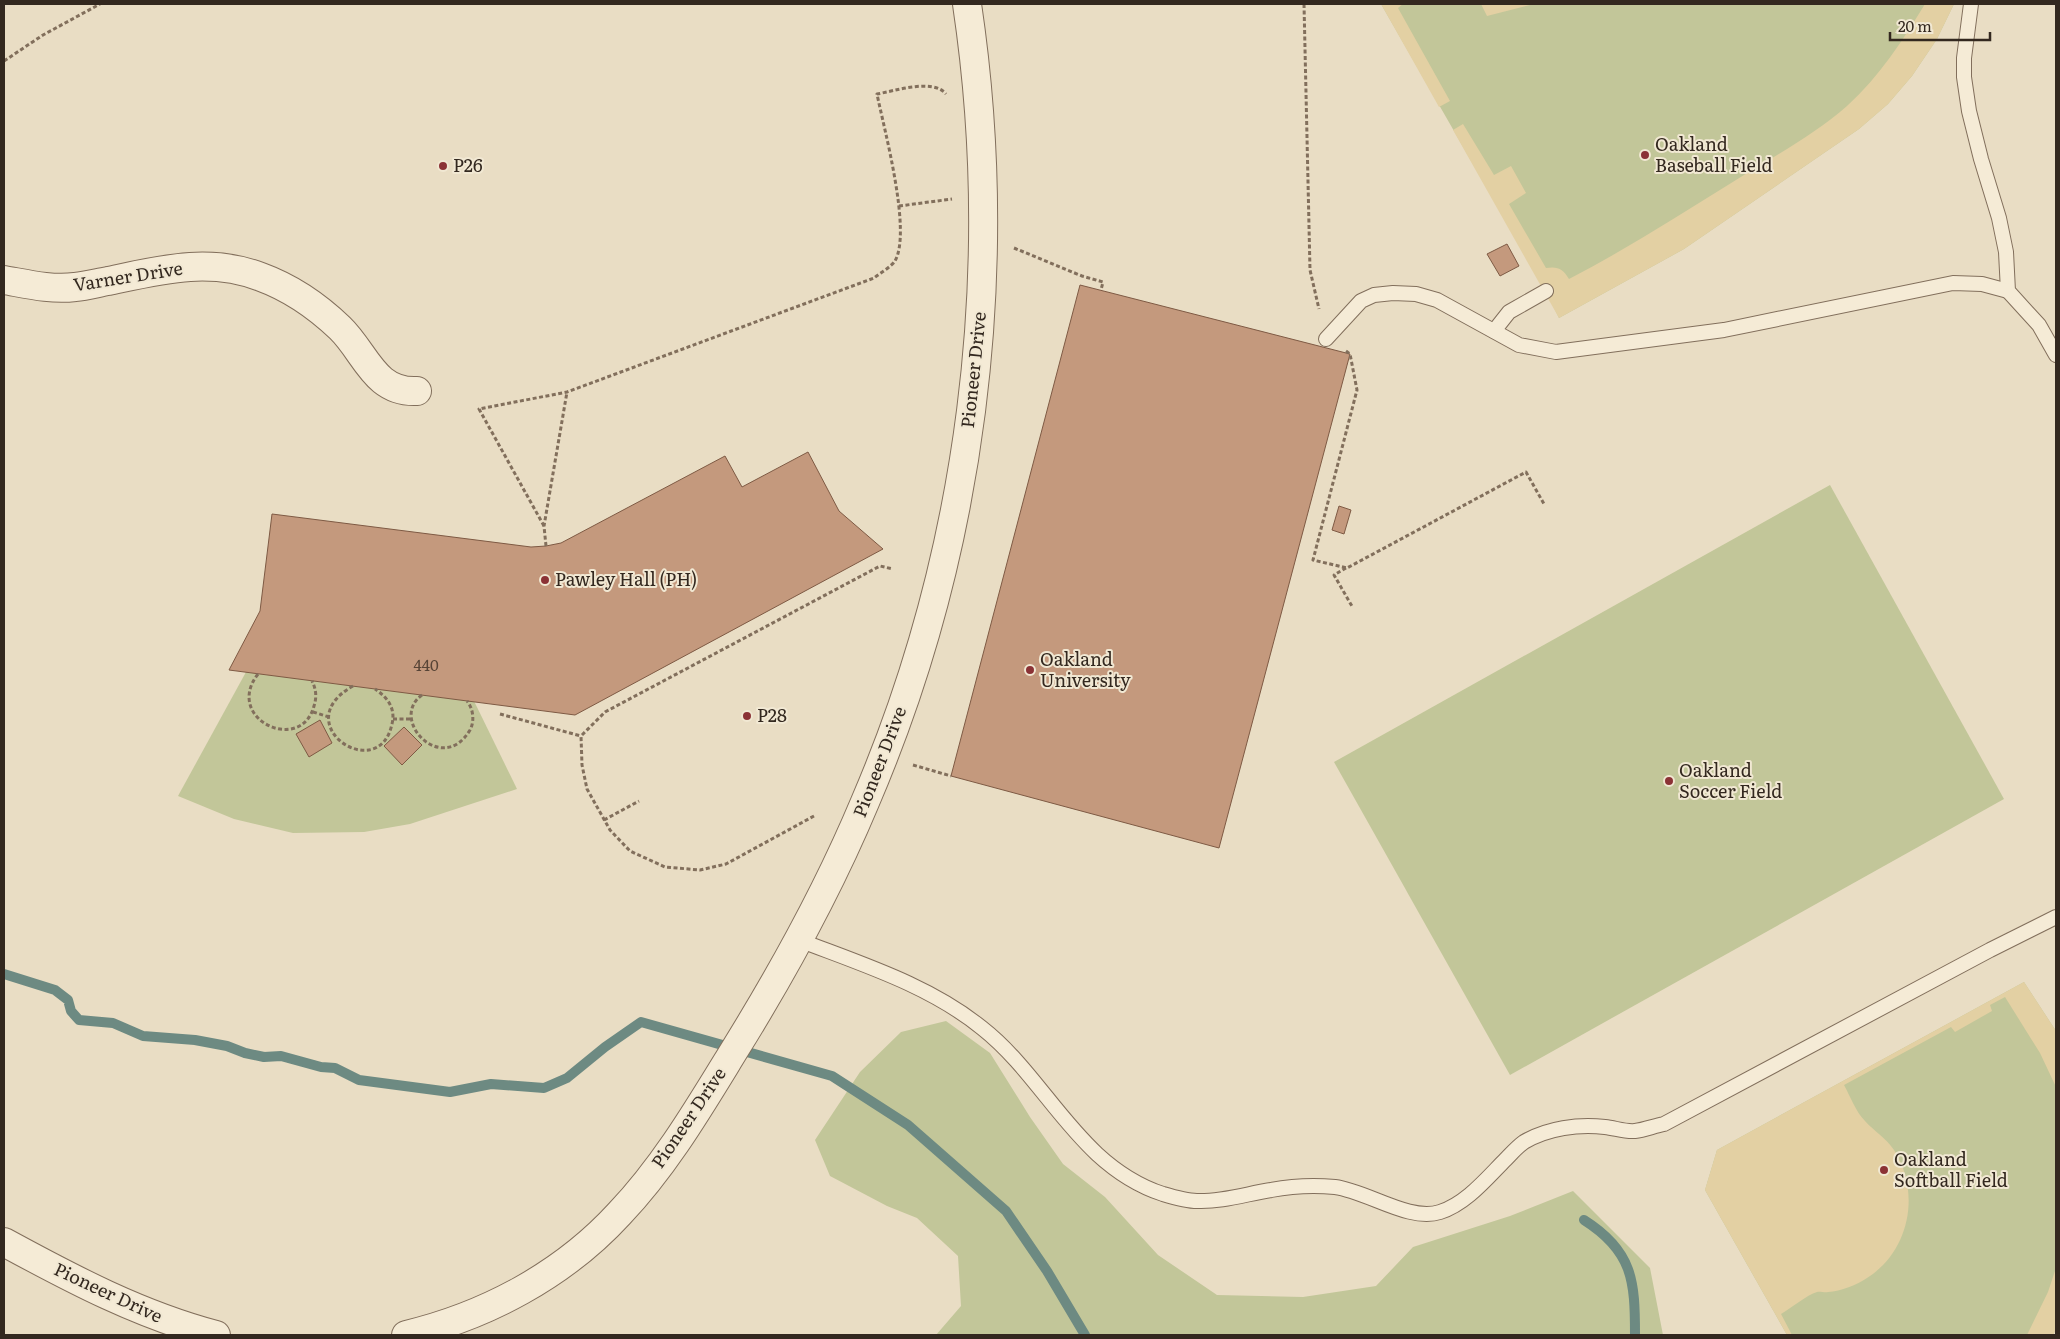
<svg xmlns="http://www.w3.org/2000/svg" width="2060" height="1339" viewBox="0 0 2060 1339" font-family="Literata,serif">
<rect width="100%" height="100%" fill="#e9ddc4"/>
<!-- green -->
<g fill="#c2c699">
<polygon points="1381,4 1954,4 1937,39 1912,76 1888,104 1859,129 1684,249 1559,318 1546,291"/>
<polygon points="1830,485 2004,799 1510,1075 1334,762"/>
<polygon points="246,672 474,701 517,789 410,824 364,832 293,833 234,819 178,796"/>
<polygon points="2024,982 2056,1031 2056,1329 2053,1335 1787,1335 1705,1190 1717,1150"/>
<polygon points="946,1021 990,1053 1030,1117 1063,1164 1105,1197 1158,1255 1217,1295 1303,1297 1376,1286 1413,1247 1510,1216 1573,1191 1650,1268 1663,1335 936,1335 961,1306 958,1256 917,1218 887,1206 830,1176 815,1140 860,1072 901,1032"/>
</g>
<!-- sand -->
<g fill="#e3d0a3">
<polygon points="1381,4 1403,4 1398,8 1450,101 1439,107"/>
<polygon points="1481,4 1534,4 1487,16"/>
<path d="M1925,4h29l-17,35 -25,37 -24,28 -29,25 -175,120 -125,69 -106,-188 10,-6 31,51 17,-9 15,27 -17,11 37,64c12,-2 17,1 23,11 58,-30 112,-65 167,-99 37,-23 78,-45 111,-74 32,-29 56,-66 78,-102z"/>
<path d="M2024,982l32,49v56l-16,-34 -35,-56 -15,8 2,6 -37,21 -4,-5 -107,58c6,11 12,27 21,36 9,10 21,17 29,29 27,42 16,101 -27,128 -10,7 -26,13 -39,14 -3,1 -8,-1 -11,0 -10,3 -26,16 -36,22l11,21h-5l-82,-145 12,-40z"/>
<polygon points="2056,1268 2056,1329 2053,1335 2027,1335 2048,1292"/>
</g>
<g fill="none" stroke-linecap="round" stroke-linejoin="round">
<!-- stream -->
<g stroke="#6d8a82" stroke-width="10">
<polyline points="4,974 55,990 68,1000 71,1011 79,1020 113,1023 143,1036 195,1040 227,1046 245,1053 264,1057 281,1056 321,1067 335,1068 359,1080 450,1092 491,1084 544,1088 567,1078 605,1047 641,1022 832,1076 908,1125 1006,1211 1047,1271 1085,1335"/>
<path d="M1584,1220c49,31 51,61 51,115"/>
</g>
</g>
<!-- building -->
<g fill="#c4997d" stroke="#7e5a44">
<polygon points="1507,244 1519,266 1500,276 1487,254"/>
<polygon points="1080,285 1350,354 1219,848 951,776"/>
<polygon points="808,452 839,511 883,549 575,715 229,670 260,611 272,514 531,547 546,546 561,543 725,456 742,487"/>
<polygon points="1339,506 1351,510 1344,534 1332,530"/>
<polygon points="320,720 332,743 309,757 296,734"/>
<polygon points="404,727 422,745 402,765 384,746"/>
</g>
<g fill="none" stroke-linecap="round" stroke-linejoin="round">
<!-- service casing -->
<g stroke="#826f5c" stroke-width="16">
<g id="service">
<polyline points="1971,4 1964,58 1964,77 1969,111 1981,159 1999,218 2006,252 2008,291 2039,325 2056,355"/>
<polyline points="1494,331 1509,312 1546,291"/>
<polyline points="1326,339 1361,301 1374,295 1393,293 1416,294 1437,300 1519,345 1556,352 1724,330 1953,283 1982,284 2008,291"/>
<path d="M799,940c62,24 130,45 183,88 65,51 96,138 181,166 10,3 24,7 34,7 25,1 49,-7 74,-11 21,-4 43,-5 64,-3 32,4 74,35 105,25 26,-8 47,-34 66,-53 5,-5 11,-12 18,-17 24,-14 54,-18 81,-15 10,1 20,5 30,4 9,-1 19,-5 29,-7l326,-174 66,-33"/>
</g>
</g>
<!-- minor casing -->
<g stroke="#826f5c" stroke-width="30">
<g id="minor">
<path d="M4,280c23,4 47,10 71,7 11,-1 22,-4 33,-6 52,-11 101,-24 153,-4 30,11 56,29 79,51 26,25 34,65 77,63"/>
<path d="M4,1242c68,37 136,73 212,93"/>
<path d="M406,1335c80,-19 157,-60 213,-121 46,-48 81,-108 116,-165 49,-79 94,-161 130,-247 107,-249 142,-530 102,-798"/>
</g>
</g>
<!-- path -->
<g stroke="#826f5c" stroke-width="3" stroke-dasharray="4 2.5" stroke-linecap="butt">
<polyline points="1304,4 1310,270 1319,309"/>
<polyline points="4,61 43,35 100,4"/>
<polyline points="899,206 952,199"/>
<polyline points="1014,248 1082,276 1103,282 1101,290"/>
<polyline points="1346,351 1350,354 1357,390 1313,560 1347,568 1526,472 1544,504"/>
<path d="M544,526l-65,-117 88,-17 307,-114c6,-5 17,-11 21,-17 17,-30 -11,-132 -18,-167 18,-3 56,-16 69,0"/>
<polyline points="546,546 544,526 567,392"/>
<polyline points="1346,568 1334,575 1353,608"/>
<path d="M258,674c-35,45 43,81 56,32 3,-9 2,-17 -2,-25"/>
<path d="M353,686c-68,38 26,100 39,38 4,-16 -5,-27 -17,-35"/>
<path d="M422,695c-34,24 20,82 48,35 5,-9 3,-22 -3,-29"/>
<polyline points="313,712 329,717"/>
<polyline points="500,714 581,736"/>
<polyline points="393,719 411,719"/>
<polyline points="913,765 951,776"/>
<polyline points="814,816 726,864 700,870 665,867 630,851 610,830 587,789 582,765 581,736 605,712 880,566 893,569"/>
<polyline points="604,820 639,801"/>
</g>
<!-- service -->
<use href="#service" stroke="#f5ebd6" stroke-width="14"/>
<!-- minor -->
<use href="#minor" stroke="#f5ebd6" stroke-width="28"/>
</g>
<!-- markers -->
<g fill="#8b3235" stroke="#f1e8d3" stroke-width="2">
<circle cx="1645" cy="155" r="5"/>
<circle cx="443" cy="166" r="5"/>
<circle cx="545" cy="580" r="5"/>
<circle cx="1030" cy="670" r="5"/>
<circle cx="747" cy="716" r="5"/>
<circle cx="1669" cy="781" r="5"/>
<circle cx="1884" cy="1170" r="5"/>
</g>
<g text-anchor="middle" stroke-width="4" stroke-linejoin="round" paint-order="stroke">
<!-- number labels -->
<g font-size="15" fill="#574436">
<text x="426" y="671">440</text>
</g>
<!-- poi labels -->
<g font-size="18" fill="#33281f" stroke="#f1e8d3" text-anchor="start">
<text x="1655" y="151">Oakland<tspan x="1655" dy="21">Baseball Field</tspan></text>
<text x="453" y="172">P26</text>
<text x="555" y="586">Pawley Hall (PH)</text>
<text x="1040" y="666">Oakland<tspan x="1040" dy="21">University</tspan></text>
<text x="757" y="722">P28</text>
<text x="1679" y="777">Oakland<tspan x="1679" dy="21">Soccer Field</tspan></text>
<text x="1894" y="1166">Oakland<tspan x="1894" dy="21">Softball Field</tspan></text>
</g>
<!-- street labels -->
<g font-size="18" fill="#33281f" stroke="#f1e8d3">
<text transform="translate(128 277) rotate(-9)" y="6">Varner Drive</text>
<text transform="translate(974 370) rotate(-84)" y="6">Pioneer Drive</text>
<text transform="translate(880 762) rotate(-69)" y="6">Pioneer Drive</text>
<text transform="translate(689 1118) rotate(-56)" y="6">Pioneer Drive</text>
<text transform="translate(108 1293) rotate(25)" y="6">Pioneer Drive</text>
</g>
</g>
<!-- border -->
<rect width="2060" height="1339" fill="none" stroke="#33281f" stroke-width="10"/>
<!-- scale -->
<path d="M1890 32v8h100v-8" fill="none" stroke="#33281f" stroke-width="2.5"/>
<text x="1898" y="32" font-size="15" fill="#33281f" stroke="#f1e8d3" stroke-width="4" paint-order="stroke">20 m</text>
</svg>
